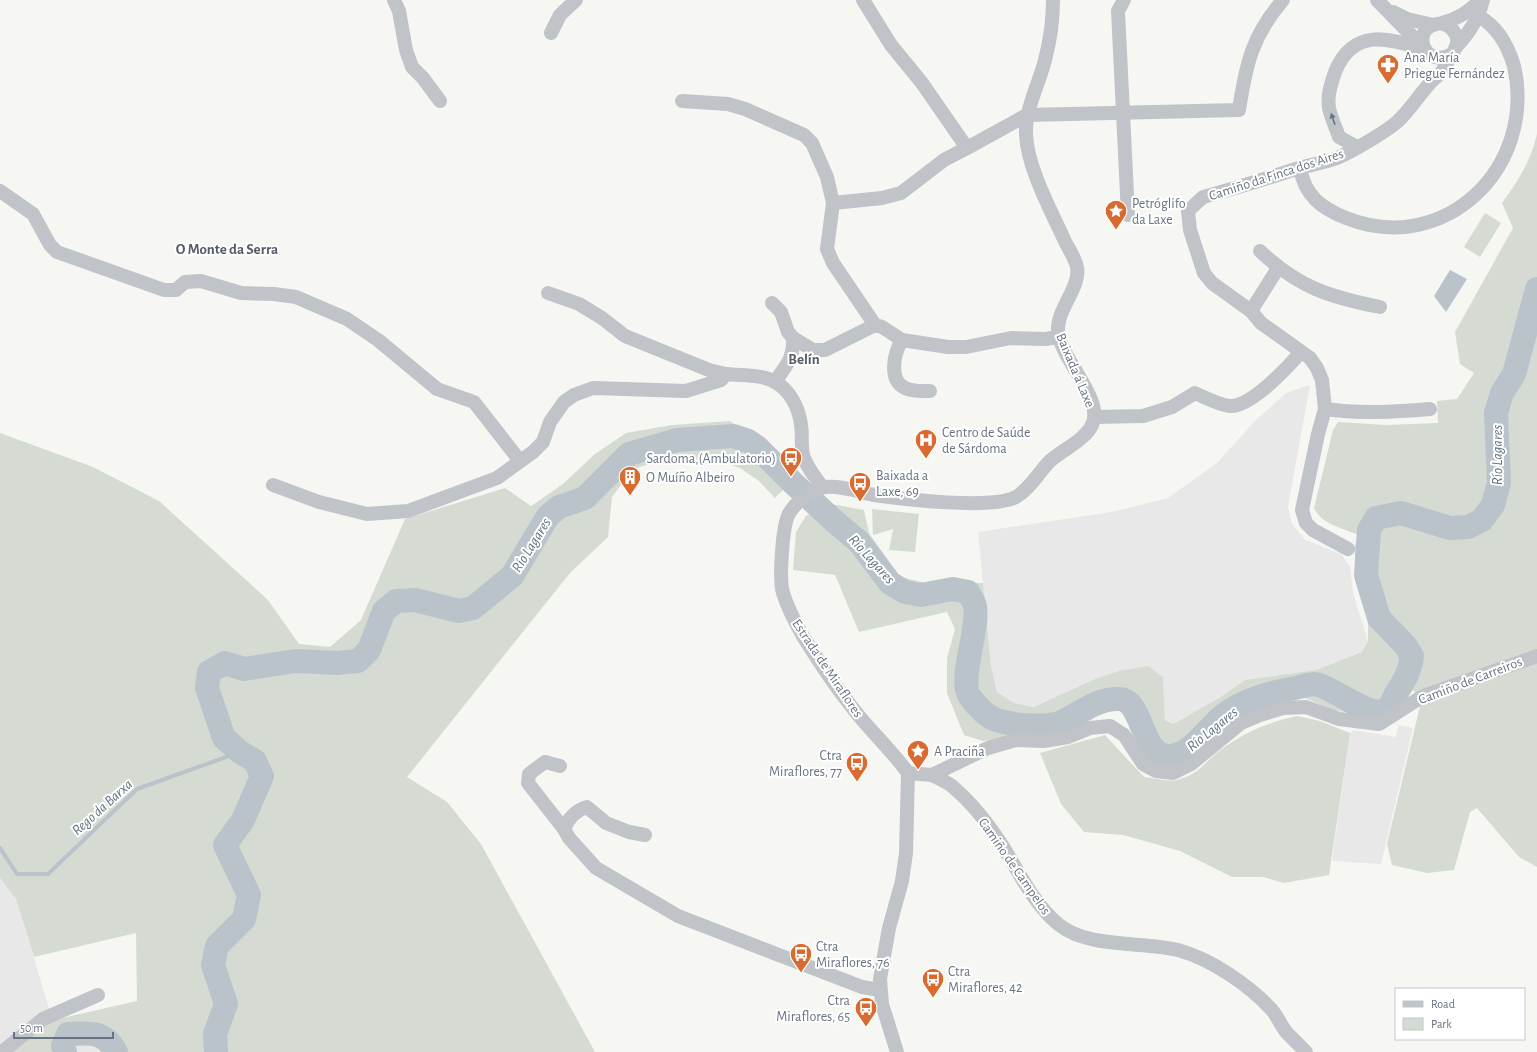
<svg xmlns="http://www.w3.org/2000/svg" width="1537" height="1052" viewBox="0 0 1537 1052" font-family="'Alegreya Sans',sans-serif">
<rect width="100%" height="100%" fill="#f6f6f3"/>
<!-- built -->
<g fill="#e7e8e7">
<polygon points="1310,385 1288,507 1292,524 1305,540 1341,554 1350,567 1353,593 1368,641 1362,652 1316,670 1245,680 1219,698 1173,724 1165,720 1163,677 1119,671 1095,679 1035,707 1014,703 997,692 991,666 978,532 1112,512 1168,498 1217,463 1255,421 1286,393"/>
<polygon points="1399,725 1413,728 1381,864 1332,861 1350,733 1354,730 1395,737"/>
<polygon points="0,878 16,899 51,1015 0,1052"/>
<polygon points="93,1042 105,1052 75,1052 73,1046 74,1043"/>
</g>
<!-- green -->
<g fill="#d5dbd3">
<path d="M1537,134v733l-18,-10 -42,-49 -7,4 -16,58 -27,3 -35,-8 -5,-21 33,-138 -1,-11 -19,-14 8,16 -34,20 -42,-7 -29,-13 -31,4 -34,14 -31,28 -34,19 -16,-3 -18,-22 -10,-27 -18,-5 -65,31 -63,5 -19,-6 -17,-42v-35l8,-29 -8,-17 -88,20 -24,-57 -42,-5 3,-38 10,-16 25,-12 33,6 5,23 31,44 26,6h57l8,83 6,26 17,11 20,4 61,-28 24,-8 29,-5 15,11 2,43 8,4 46,-26 26,-18 71,-10 46,-18 6,-11v-20l-7,-28 -7,-45 5,-13c-15,-6 -38,-11 -45,-27l19,-78 5,-8 48,3 52,-2 -1,-22 20,-2 17,-26 -14,-9 -5,-32 58,-104 -11,-25c16,-22 29,-42 35,-69z"/>
<polygon points="1485,213 1501,223 1480,257 1464,247"/>
<polygon points="730,421 769,447 797,476 775,498 759,481 740,468 720,461 698,460 654,463 633,469 612,497 608,537 570,573 407,777 447,802 481,844 595,1052 106,1052 93,1042 74,1043 73,1046 75,1052 11,1052 49,1021 137,1001 136,933 34,957 16,899 0,878 0,433 93,467 159,501 268,600 299,644 330,647 361,620 405,519 505,488 531,506 563,484 595,454 626,433 672,425"/>
<polygon points="872,509 919,514 915,552 889,550 893,529 873,535"/>
<path d="M1297,716l23,5 30,12 -21,142 -45,8 -21,-6h-31l-52,-26 -57,-16 -39,-3 -23,-28 -21,-51 65,-18 39,42c10,1 24,5 33,3 23,-6 26,-17 42,-29 24,-18 49,-29 78,-35z"/>
</g>
<!-- water -->
<polygon fill="#bac3c9" points="1450,270 1467,279 1446,312 1434,296"/>
<g fill="none" stroke-linecap="round" stroke-linejoin="round">
<!-- stream -->
<polyline stroke="#bac3c9" stroke-width="4" points="0,848 17,874 48,874 137,789 240,752"/>
<!-- river -->
<g stroke="#bac3c9" stroke-width="24">
<path d="M65,1052l-2,-6 5,-12c21,-1 36,-4 48,18"/>
<path d="M216,1052l-1,-18 11,-30 -13,-39 4,-19 27,-27 5,-24 -24,-50 18,-25 19,-44 -7,-15 -15,-9 -16,-14 -17,-50 2,-16 16,-9 19,6 52,-8 41,2 21,-2 11,-11 15,-39 12,-10 19,-1 44,11 14,-3 39,-32 36,-60 11,-9 26,-9 44,-44 48,-14 56,-4 15,5 9,6 36,36 40,37 26,22 31,41 15,9 16,3 32,-6 15,3c2,5 7,10 7,15 4,23 -16,71 -6,88 3,6 13,16 18,20 15,11 61,14 77,6 18,-9 34,-23 55,-22 25,0 21,59 51,57 20,0 39,-30 54,-41 21,-16 46,-22 71,-27 6,-1 13,-4 19,-4 20,2 56,37 73,25 4,-3 7,-12 10,-17 8,-12 13,-21 15,-36l-7,-11 -26,-27 -13,-43 3,-45 7,-12 25,-5 49,15 18,-1 14,-7 11,-15 6,-22 -3,-70 6,-20 12,-19 23,-85"/>
</g>
<!-- street -->
<g stroke="#c0c3c7" stroke-width="14">
<polyline points="394,0 399,11 406,50 412,67 423,78 440,101"/>
<path d="M863,0l28,45 31,38 45,65 60,-33 212,-5c7,-46 13,-74 44,-110"/>
<polyline points="1124,0 1118,11 1128,215"/>
<polyline points="1377,0 1414,38 1422,43"/>
<polyline points="1393,12 1407,19 1433,25"/>
<path d="M1442,23c16,-4 27,-12 39,-23"/>
<polyline points="551,33 560,15 576,0"/>
<path d="M1456,47c14,-15 22,-28 27,-47"/>
<polyline points="682,101 728,104 745,109 804,135 812,143 827,177 833,203 827,249 833,263 875,325 882,327 902,340 948,347 966,347 1011,338 1045,339 1059,337"/>
<path d="M1357,147l-18,-10c-3,-9 -8,-19 -10,-29 -2,-12 2,-24 6,-36 18,-44 53,-35 90,-22"/>
<path d="M1300,168c5,28 21,40 46,50 98,39 191,-50 168,-152 -6,-20 -17,-40 -36,-50"/>
<polyline points="0,191 33,214 50,245 57,252 164,290 176,290 185,282 201,281 241,293 274,294 296,297 347,319 378,340 437,389 474,402 520,461"/>
<polyline points="833,203 882,198 901,193 944,160 967,148"/>
<path d="M1260,251c38,36 69,46 120,56"/>
<polyline points="548,293 579,304 602,318 625,336 709,370 726,374"/>
<polyline points="772,303 781,312 788,332 793,338 813,350 825,350 875,325"/>
<polyline points="1251,311 1278,268"/>
<path d="M902,340c-8,13 -14,40 3,48 8,4 17,3 25,3"/>
<path d="M775,382c11,-17 19,-23 18,-44"/>
<path d="M1325,409c35,5 70,3 105,0"/>
<path d="M1095,417l48,-1 29,-9 23,-14c11,5 24,12 35,13 21,1 58,-39 71,-54"/>
<path d="M273,485l46,17 48,12 41,-3 89,-33 36,-26 10,-10 7,-20 14,-20 10,-7 19,-7 93,3 35,-11 5,-6c15,2 36,0 49,8 15,8 24,26 26,43 2,11 -1,23 3,33 4,11 12,20 18,29"/>
<path d="M1348,549l-35,-19 -7,-7 -4,-13 16,-76 7,-25 -3,-29 -5,-12 -7,-10 -49,-35 -10,-12 -39,-28 -8,-10 -14,-43 -2,-19 15,-14c31,-8 62,-18 93,-28 13,-4 28,-6 41,-11 16,-7 47,-25 60,-36 13,-12 22,-27 33,-39 4,-5 10,-8 13,-13 4,-7 8,-14 12,-21 8,-14 -8,-30 -22,-24 -22,8 -7,44 19,29"/>
<polyline points="560,766 545,762 529,774 528,783 564,829 569,838 596,868 678,916 862,987 880,990"/>
<polyline points="908,773 932,775 988,748 1016,740 1044,741 1068,737 1090,728 1110,726 1124,735 1143,764 1156,771 1173,773 1191,764 1241,723 1260,715 1283,708 1306,707 1339,719 1379,724 1423,696 1537,656"/>
<path d="M932,775c7,4 16,7 21,12 19,16 36,38 49,58 17,27 31,58 56,79 30,25 84,17 120,26 33,9 71,35 94,60 6,7 9,16 15,23 6,6 13,13 19,19"/>
<path d="M564,829c4,-10 12,-19 23,-22l19,16 23,9 16,3"/>
<polyline points="2,1052 43,1019 98,995"/>
<path d="M897,1052l-15,-48 -2,-25 9,-51 13,-47 4,-28 2,-80c-18,-25 -42,-46 -60,-71 -16,-20 -30,-42 -44,-64 -8,-14 -16,-29 -21,-45 -4,-13 -1,-70 7,-81 7,-11 22,-23 35,-25 16,-2 33,5 49,8 29,4 118,15 142,2 14,-8 23,-25 34,-36 12,-11 34,-20 42,-36 13,-26 -33,-67 -34,-95 -1,-21 23,-43 19,-63 -2,-10 -10,-20 -14,-30 -13,-28 -36,-71 -37,-103 -1,-25 13,-50 19,-74 5,-19 8,-40 8,-60"/>
</g>
</g>
<!-- one-way arrows -->
<defs><path id="oneway-solid" d="M-6-.8H1V-3.2L6.5 0L1 3.2V.8H-6Z"/></defs>
<use fill="#677383" href="#oneway-solid" transform="translate(1333 119) rotate(-109)"/>
<!-- icons -->
<defs>
<g id="pharmacy-pin" transform="scale(1.15)"><path d="M0 17L-7.5 6A9.5 9.5 0 1 1 7.5 6Z" fill="#d96b30" stroke="#fff"/><path d="M-2-6h4v4h4v4h-4v4h-4v-4h-4v-4h4Z" fill="#fff"/></g>
<g id="sight-pin" transform="scale(1.15)"><path d="M0 17L-7.5 6A9.5 9.5 0 1 1 7.5 6Z" fill="#d96b30" stroke="#fff"/><path d="M0-6L1.8-2.2L6-1.7L2.9 1.2L3.7 5.4L0 3.3L-3.7 5.4L-2.9 1.2L-6-1.7L-1.8-2.2Z" fill="#fff"/></g>
<g id="hospital-pin" transform="scale(1.15)"><path d="M0 17L-7.5 6A9.5 9.5 0 1 1 7.5 6Z" fill="#d96b30" stroke="#fff"/><path d="M-5-5h3v3.5h4V-5h3V5h-3V1.5h-4V5h-3Z" fill="#fff"/></g>
<g id="bus-pin" transform="scale(1.15)"><path d="M0 17L-7.5 6A9.5 9.5 0 1 1 7.5 6Z" fill="#d96b30" stroke="#fff"/><path d="M-5-6H5V4H4V6H2V4H-2V6H-4V4H-5ZM-3.5-4V0h7V-4ZM-3.5 1.2v1.5H-2V1.2ZM2 1.2v1.5H3.5V1.2Z" fill="#fff"/></g>
<g id="building-pin" transform="scale(1.15)"><path d="M0 17L-7.5 6A9.5 9.5 0 1 1 7.5 6Z" fill="#d96b30" stroke="#fff"/><path d="M-4-6H4V6H1V3H-1V6H-4ZM-2.5-4.3h1.7v1.8h-1.7ZM.8-4.3h1.7v1.8H.8ZM-2.5-1h1.7V.8h-1.7ZM.8-1h1.7V.8H.8Z" fill="#fff"/></g>
</defs>
<g fill-rule="evenodd">
<use href="#pharmacy-pin" x="1388" y="65"/>
<use href="#sight-pin" x="1116" y="211"/>
<use href="#hospital-pin" x="926" y="440"/>
<use href="#bus-pin" x="791" y="458"/>
<use href="#building-pin" x="630" y="477"/>
<use href="#bus-pin" x="860" y="483"/>
<use href="#sight-pin" x="918" y="751"/>
<use href="#bus-pin" x="857" y="763"/>
<use href="#bus-pin" x="801" y="954"/>
<use href="#bus-pin" x="933" y="979"/>
<use href="#bus-pin" x="866" y="1008"/>
</g>
<g text-anchor="middle" stroke-width="4" stroke-linejoin="round" paint-order="stroke">
<!-- poi labels -->
<g font-size="14" fill="#677383" stroke="#fff" text-anchor="start">
<text x="1404" y="62">Ana María<tspan x="1404" dy="16">Priegue Fernández</tspan></text>
<text x="1132" y="208">Petróglifo<tspan x="1132" dy="16">da Laxe</tspan></text>
<text x="942" y="437">Centro de Saúde<tspan x="942" dy="16">de Sárdoma</tspan></text>
<text x="776" y="463" text-anchor="end">Sardoma,(Ambulatorio)</text>
<text x="876" y="480">Baixada a<tspan x="876" dy="16">Laxe, 69</tspan></text>
<text x="646" y="482">O Muíño Albeiro</text>
<text x="934" y="756">A Praciña</text>
<text x="842" y="760" text-anchor="end">Ctra<tspan x="842" dy="16">Miraflores, 77</tspan></text>
<text x="816" y="951">Ctra<tspan x="816" dy="16">Miraflores, 76</tspan></text>
<text x="948" y="976">Ctra<tspan x="948" dy="16">Miraflores, 42</tspan></text>
<text x="850" y="1005" text-anchor="end">Ctra<tspan x="850" dy="16">Miraflores, 65</tspan></text>
</g>
<!-- street labels -->
<g font-size="14" fill="#677383" stroke="#fff">
<text transform="translate(1276 174) rotate(-18)" y="5">Camiño da Finca dos Aires</text>
<text transform="translate(1076 370) rotate(67)" y="5">Baixada á Laxe</text>
<text transform="translate(828 668) rotate(56)" y="5">Estrada de Miraflores</text>
<text transform="translate(1470 680) rotate(-21)" y="5">Camiño de Carreiros</text>
<text transform="translate(1015 866) rotate(55)" y="5">Camiño de Campelos</text>
</g>
<!-- neighbourhood labels -->
<g font-size="15" font-weight="bold" fill="#545d68" stroke="#fff">
<text x="227" y="254">O Monte da Serra</text>
<text x="804" y="364">Belín</text>
</g>
<!-- water labels -->
<g font-size="15" font-style="italic" fill="#63747f" stroke="#fff">
<text transform="translate(1497 455) rotate(-90)" y="5">Río Lagares</text>
<text transform="translate(531 545) rotate(-58)" y="5">Río Lagares</text>
<text transform="translate(872 559) rotate(48)" y="5">Río Lagares</text>
<text transform="translate(1212 729) rotate(-39)" y="5">Río Lagares</text>
<text transform="translate(102 807) rotate(-42)" y="5">Rego da Barxa</text>
</g>
</g>
<!-- legend -->
<rect x="1395" y="988" width="130" height="52" fill="#ffffff" stroke="#c2c7cd"/>
<rect x="1403" y="1001" width="20" height="6" fill="#c0c3c7" stroke="#c2c7cd"/>
<text x="1431" y="1008" font-size="12" fill="#677383">Road</text>
<rect x="1403" y="1018" width="20" height="12" fill="#d5dbd3" stroke="#c2c7cd"/>
<text x="1431" y="1028" font-size="12" fill="#677383">Park</text>
<!-- scale -->
<path d="M14 1032v6h99v-6" fill="none" stroke="#677383" stroke-width="2"/>
<text x="20" y="1032" font-size="12" fill="#677383" stroke="#ffffff" stroke-width="3" paint-order="stroke">50 m</text>
</svg>
